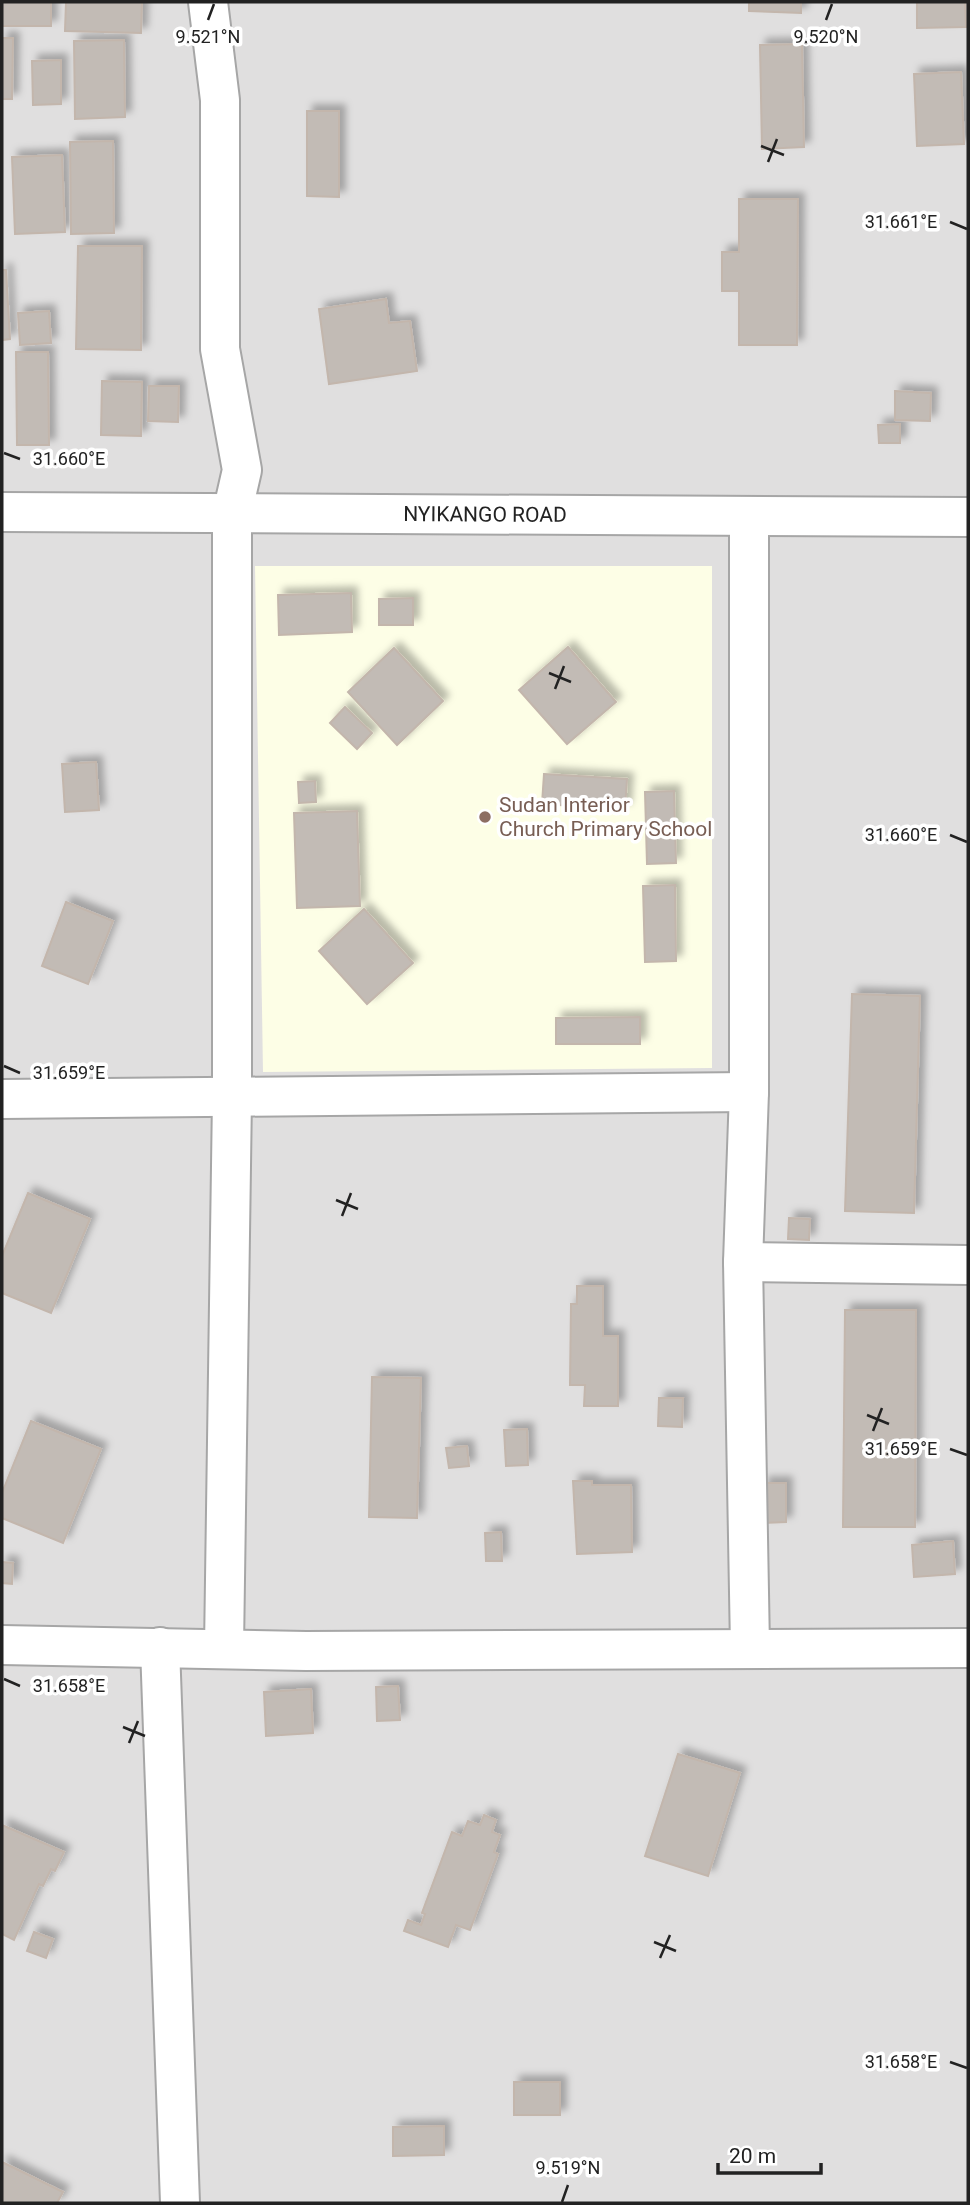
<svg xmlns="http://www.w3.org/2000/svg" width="970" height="2205" viewBox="0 0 970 2205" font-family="Roboto,sans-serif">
<defs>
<filter id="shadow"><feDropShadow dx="6" dy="-6" stdDeviation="3.5" flood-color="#0004"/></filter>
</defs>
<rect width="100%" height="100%" fill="#f1efe9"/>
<!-- residential -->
<rect fill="#e0dfdf" x="2" y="2" width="966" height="2201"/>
<!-- education -->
<polygon fill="#fdfee6" points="255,566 712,566 712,1068 263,1072"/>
<!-- building -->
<g fill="#c2bbb5" stroke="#c3b6ac" stroke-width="2" filter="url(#shadow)">
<rect x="2" y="2" width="49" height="24"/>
<polygon points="66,2 142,2 141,33 65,31"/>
<polygon points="749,2 801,2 801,13 749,11"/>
<polygon points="917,2 965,2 966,27 917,28"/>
<polygon points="2,38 13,38 12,99 2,99"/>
<polygon points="124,40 125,117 75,119 74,41"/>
<polygon points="802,44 804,147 762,149 760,45"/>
<polygon points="61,60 61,104 33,105 32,61"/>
<polygon points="961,72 964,144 917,146 914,74"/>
<polygon points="307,111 339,111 339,197 307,196"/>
<polygon points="113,141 114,233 71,234 70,142"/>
<polygon points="62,155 65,232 15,234 12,157"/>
<polygon points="739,199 798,199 797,345 739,345 739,291 722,291 722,252 739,252"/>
<polygon points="78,246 142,246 141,350 76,349"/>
<polygon points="2,270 6,270 10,339 2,340"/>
<polygon points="386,299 389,323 410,321 417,371 329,384 319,309"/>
<polygon points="49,311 51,343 20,345 18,313"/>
<polygon points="16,352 48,352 49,445 17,445"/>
<polygon points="102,381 142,382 141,436 101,435"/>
<polygon points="149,386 179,386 178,422 148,421"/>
<polygon points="895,391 931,393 930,421 895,420"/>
<polygon points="900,424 900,443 879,443 878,425"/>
<polygon points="351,593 352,632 279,635 278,595"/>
<polygon points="413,598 413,625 379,625 379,599"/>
<polygon points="568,647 616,702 567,744 519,690"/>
<polygon points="394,648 443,701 397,745 348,692"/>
<polygon points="345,707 372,733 357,749 330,723"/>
<polygon points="96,762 99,810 65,812 62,764"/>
<polygon points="544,774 627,779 625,809 542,804"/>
<polygon points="315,781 316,802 299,803 298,782"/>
<polygon points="674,791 676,863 647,864 645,792"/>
<polygon points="357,811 360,906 297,908 294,813"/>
<polygon points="675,885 676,961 645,962 643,886"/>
<polygon points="66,902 113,921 88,984 42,966"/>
<polygon points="364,909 413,963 367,1004 319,951"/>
<polygon points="852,994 920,996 914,1213 845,1211"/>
<polygon points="640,1017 640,1044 556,1044 556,1018"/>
<polygon points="28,1193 90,1219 51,1313 2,1293 2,1256"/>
<polygon points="789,1218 810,1219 809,1240 788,1239"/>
<polygon points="577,1286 603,1286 603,1336 618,1336 618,1406 584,1406 585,1385 570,1385 571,1304 577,1304"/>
<polygon points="845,1310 916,1310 915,1527 843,1527"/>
<polygon points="372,1377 421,1378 417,1518 369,1517"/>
<polygon points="659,1398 683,1398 682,1427 658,1426"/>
<polygon points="31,1421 101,1449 63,1543 2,1518 2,1493"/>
<polygon points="527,1429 528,1465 506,1466 504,1430"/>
<polygon points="467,1446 469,1466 449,1468 446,1448"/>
<polygon points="573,1481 592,1481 592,1485 631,1485 632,1552 577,1554"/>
<polygon points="763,1483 786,1483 786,1522 763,1523"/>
<polygon points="501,1532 502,1561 486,1561 485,1533"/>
<polygon points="953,1541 955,1574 914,1577 912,1545"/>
<polygon points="2,1562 13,1563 12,1584 2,1583"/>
<polygon points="398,1686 400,1720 377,1721 376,1687"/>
<polygon points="311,1689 313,1733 266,1736 264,1692"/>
<polygon points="678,1754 740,1773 708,1876 645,1856"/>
<polygon points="484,1815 496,1820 492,1832 500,1835 494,1852 498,1854 470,1930 456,1925 448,1947 404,1931 408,1920 421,1925 425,1914 422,1913 452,1832 462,1836 468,1821 480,1825"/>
<polygon points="2,1825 64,1852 55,1871 51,1869 43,1886 39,1884 14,1940 2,1934"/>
<polygon points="34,1932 53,1939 46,1958 27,1951"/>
<rect x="514" y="2082" width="46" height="33"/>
<polygon points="444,2126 444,2155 393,2156 393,2127"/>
<polygon points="2,2162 63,2192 57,2203 2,2203"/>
</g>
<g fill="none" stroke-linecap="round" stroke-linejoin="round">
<!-- minor casing -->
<g stroke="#a6a6a6" stroke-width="42">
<g id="minor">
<polyline points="208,2 220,100 220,349 242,470 232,514 232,1097 224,1648"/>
<path id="s1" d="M2,512l966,5"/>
<polyline points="749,516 749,1092 743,1262 750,1647"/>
<polyline points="2,1099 749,1092"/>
<polyline points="743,1262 968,1265"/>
<polyline points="2,1645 306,1651 968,1648"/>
<polyline points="160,1647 180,2203"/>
</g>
</g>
<!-- minor -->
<use href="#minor" stroke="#fff" stroke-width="38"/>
</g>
<!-- ticks -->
<path fill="none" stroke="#222" stroke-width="2.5" d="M208,20l6,-16M826,20l6,-16M761,146l23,9M768,162l9,-23M950,222l17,7M4,453l16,6M549,673l22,9M555,689l9,-23M950,835l17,7M4,1066l16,7M336,1200l22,9M342,1216l9,-23M867,1415l22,9M873,1431l9,-23M950,1449l17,6M4,1679l16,7M123,1727l22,9M129,1743l9,-22M654,1942l22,9M660,1958l10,-23M950,2062l17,6M562,2202l6,-17"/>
<!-- markers -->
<circle fill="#8d6e63" stroke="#fff" stroke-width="2.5" cx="485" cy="817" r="7"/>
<g text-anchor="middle" stroke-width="7" stroke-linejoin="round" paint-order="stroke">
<!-- street labels -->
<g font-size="21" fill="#222" stroke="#fff">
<text dy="7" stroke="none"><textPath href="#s1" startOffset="483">NYIKANGO ROAD</textPath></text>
</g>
<!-- education labels -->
<g font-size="21" fill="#785e54" stroke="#fff" text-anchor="start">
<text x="499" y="812">Sudan Interior<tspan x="499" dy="24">Church Primary School</tspan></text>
</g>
</g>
<g font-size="18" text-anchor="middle" fill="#222" stroke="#fff" stroke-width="7" stroke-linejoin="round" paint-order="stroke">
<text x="208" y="43">9.521°N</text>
<text x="826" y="43">9.520°N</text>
<text x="901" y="228">31.661°E</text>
<text x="69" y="465">31.660°E</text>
<text x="901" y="841">31.660°E</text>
<text x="69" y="1079">31.659°E</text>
<text x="901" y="1455">31.659°E</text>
<text x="69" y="1692">31.658°E</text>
<text x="901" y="2068">31.658°E</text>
<text x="568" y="2174">9.519°N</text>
</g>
<!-- border -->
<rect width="970" height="2205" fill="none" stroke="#222222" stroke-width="7"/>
<!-- scale -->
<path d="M718 2163v10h103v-10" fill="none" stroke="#222222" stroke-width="3.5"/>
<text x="729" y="2163" font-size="21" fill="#222222" stroke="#ffffff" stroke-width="5" paint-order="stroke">20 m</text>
</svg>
